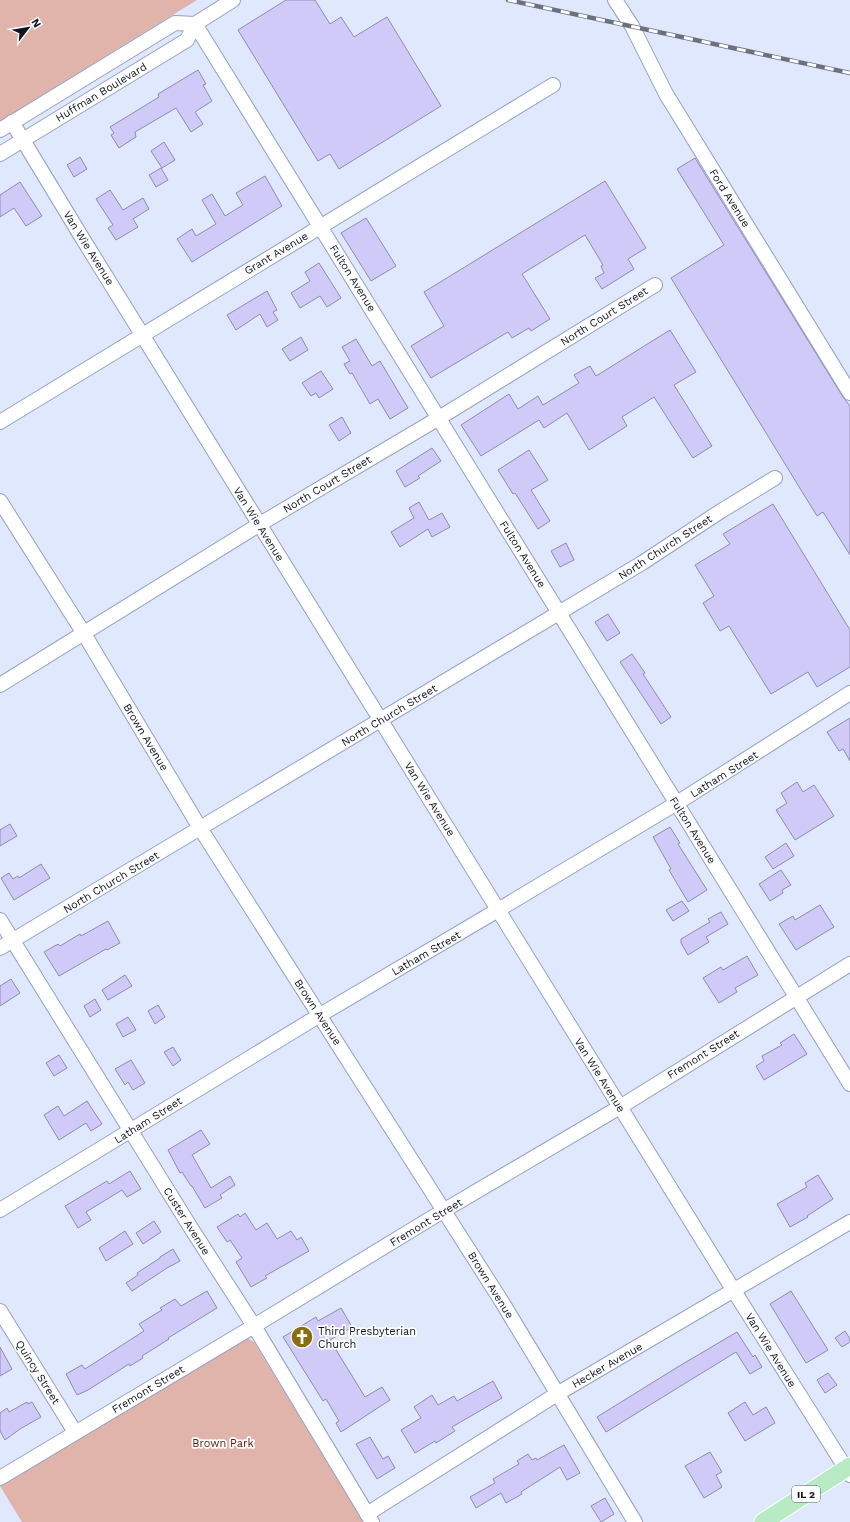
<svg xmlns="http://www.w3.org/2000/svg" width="850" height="1522" viewBox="0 0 850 1522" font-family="'Work Sans',sans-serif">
<rect width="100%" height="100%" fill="#e0e8fd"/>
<!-- green -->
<g fill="#e1b4ab">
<polygon points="0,0 197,0 0,121"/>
<polygon points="242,1339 249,1339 254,1342 364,1522 22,1522 0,1486"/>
</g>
<!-- building -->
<g fill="#d0caf9" stroke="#8f8bad">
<polygon points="286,0 315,0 330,24 341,17 354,37 387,17 441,106 339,169 330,154 318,161 238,30"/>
<polygon points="198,70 206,84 203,85 212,101 195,112 203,124 191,132 176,108 135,132 136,137 119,148 111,135 114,133 110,127 159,97 158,94"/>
<polygon points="164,142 175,160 162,168 151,151"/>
<polygon points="80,157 87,169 74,177 67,165"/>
<polygon points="695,158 843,397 850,406 850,555 823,512 817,516 671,278 724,245 677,169"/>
<polygon points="161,168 168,180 156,187 149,175"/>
<polygon points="265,176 282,206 192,262 177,239 192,229 196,236 216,224 202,200 212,194 225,216 243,205 236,193"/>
<polygon points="605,181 646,248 628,259 634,269 602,289 595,278 604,273 601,266 603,265 585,235 522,274 550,319 531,331 529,328 512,338 508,332 431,378 411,346 444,326 424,292"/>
<polygon points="20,182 42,216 26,226 14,208 0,217 0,195"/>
<polygon points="110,190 123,210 143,198 149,209 133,219 138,227 116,240 108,228 113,225 96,199"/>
<polygon points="366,218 396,266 371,281 341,233"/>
<polygon points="319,263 341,298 327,307 320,296 300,308 291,293 310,281 305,272"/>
<polygon points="267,291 277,310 273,312 278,320 267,327 260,314 236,330 227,315"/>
<polygon points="670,330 696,372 674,385 712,446 693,458 654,397 622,417 627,426 589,450 567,413 544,428 539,420 481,456 461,425 509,394 518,409 538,396 543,405 579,383 574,375 590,366 596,376"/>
<polygon points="301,337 308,350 290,361 282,349"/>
<polygon points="356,339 372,366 380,361 408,408 390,419 378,399 370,404 352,373 350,374 344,364 350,361 342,347"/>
<polygon points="321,371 333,389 319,398 316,393 311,396 302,383"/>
<polygon points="342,417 351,433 339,441 329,425"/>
<polygon points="432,448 441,461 418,476 420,478 405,487 396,471"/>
<polygon points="529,450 548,480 531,490 550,521 538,529 515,493 513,494 498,470"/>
<polygon points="419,502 429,520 442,513 450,527 432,537 428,529 400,547 391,532 414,518 409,508"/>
<polygon points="773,504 850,630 850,667 817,687 808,672 771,694 729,626 720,631 703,603 714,596 695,565 730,544 723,534"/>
<polygon points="566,543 574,560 560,567 551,551"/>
<polygon points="608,614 620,633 607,641 595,622"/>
<polygon points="632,654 645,673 643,674 671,717 661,724 620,662"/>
<polygon points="850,718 850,761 843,749 839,751 827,732"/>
<polygon points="797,782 803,792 814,785 834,816 795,840 776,810 787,803 781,793"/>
<polygon points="10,824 17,836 0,846 0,830"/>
<polygon points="670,827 680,843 678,844 707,890 688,902 669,870 671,869 653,837"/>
<polygon points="786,843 794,856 773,869 765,857"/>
<polygon points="41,864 50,878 14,900 1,878 9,873 13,879 18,876 19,878"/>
<polygon points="781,870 791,885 782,890 783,893 770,901 759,884"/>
<polygon points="682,901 689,911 673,921 666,910"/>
<polygon points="820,905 834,927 796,950 779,924 793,916 795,920"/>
<polygon points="721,912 728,924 706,937 709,942 688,955 681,943 681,939 710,922 708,919"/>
<polygon points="108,921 120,943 107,950 106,949 59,976 44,952 58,944 60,946 80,934 81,936"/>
<polygon points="747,956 758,975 735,988 737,992 719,1003 703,978 721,967 723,970"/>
<polygon points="125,975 132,986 108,1000 102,990"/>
<polygon points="11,979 20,993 0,1006 0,986"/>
<polygon points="95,999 101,1010 90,1017 84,1006"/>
<polygon points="158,1005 165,1017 155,1024 148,1011"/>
<polygon points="128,1017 136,1030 123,1037 116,1024"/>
<polygon points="794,1034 807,1054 764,1080 756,1066 764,1061 762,1056 782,1045 780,1043"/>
<polygon points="173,1047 181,1060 173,1066 164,1052"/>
<polygon points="59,1055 67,1068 54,1076 46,1063"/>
<polygon points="131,1060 145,1083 133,1090 128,1082 125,1085 115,1069"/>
<polygon points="87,1101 102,1124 91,1131 86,1123 59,1140 44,1115 58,1106 64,1116"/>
<polygon points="201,1130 210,1144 192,1155 211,1188 230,1176 235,1185 220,1195 222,1198 205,1208 192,1186 191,1186 182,1172 180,1173 168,1150"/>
<polygon points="130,1171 141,1189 127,1197 122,1190 86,1212 91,1220 78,1228 65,1206 107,1181 109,1184"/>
<polygon points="818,1175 833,1199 807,1216 808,1217 790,1227 777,1204 807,1187 805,1183"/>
<polygon points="245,1213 256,1230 267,1223 277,1239 291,1231 297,1240 301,1237 309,1251 265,1276 267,1278 251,1287 236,1262 242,1258 230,1240 227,1242 217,1227 238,1214 240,1217"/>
<polygon points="154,1221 161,1232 143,1244 136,1233"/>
<polygon points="125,1231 133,1244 106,1261 99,1248"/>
<polygon points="173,1249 180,1261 167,1268 132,1291 126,1283 138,1275 137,1273 160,1258 160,1257"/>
<polygon points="207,1291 217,1308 168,1338 169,1339 142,1356 143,1358 130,1366 129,1364 88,1390 77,1395 66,1374 82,1365 85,1369 144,1331 139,1324 162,1310 160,1308 175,1299 181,1306"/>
<polygon points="791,1291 828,1350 806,1363 770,1304"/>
<polygon points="341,1308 352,1327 330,1340 365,1397 382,1387 390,1400 341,1432 336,1423 339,1421 326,1399 323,1401 283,1337 316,1317 318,1321"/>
<polygon points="845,1331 850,1339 850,1342 842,1347 835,1338"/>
<polygon points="737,1332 753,1357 755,1355 762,1367 750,1374 736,1352 606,1432 597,1417 676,1368"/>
<polygon points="0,1347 12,1369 0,1376"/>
<polygon points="828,1373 837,1385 825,1393 817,1380"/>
<polygon points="493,1381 502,1398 452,1427 455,1431 436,1443 435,1441 415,1453 401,1430 421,1418 414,1407 432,1395 438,1405 454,1396 457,1401"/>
<polygon points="27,1402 28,1404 32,1402 41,1417 20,1429 5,1440 0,1431 0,1413 7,1408 9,1412"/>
<polygon points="745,1402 753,1415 766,1407 775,1423 745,1441 728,1413"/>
<polygon points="370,1437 383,1459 388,1456 395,1468 377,1479 356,1444"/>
<polygon points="564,1445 580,1473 567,1480 560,1467 521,1492 522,1494 506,1503 501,1493 476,1508 470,1497 495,1483 493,1479 519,1464 517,1461 528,1454 532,1460 536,1458 537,1460"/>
<polygon points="710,1452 722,1472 716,1475 722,1487 704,1498 685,1466"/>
<polygon points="605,1498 614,1514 601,1522 591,1506"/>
</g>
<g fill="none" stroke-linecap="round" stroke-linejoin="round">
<!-- minor casing -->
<g stroke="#95a0c2" stroke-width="16">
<g id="minor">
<polyline points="615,0 632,26 666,94 850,393"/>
<polyline points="195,24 850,1084"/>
<polyline points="12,122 81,236 734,1291 850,1475"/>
<polyline points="0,130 175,23 195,24"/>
<polyline points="0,154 187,40 195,24 233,0"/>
<polyline points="0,422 553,85"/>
<polyline points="0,501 83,632 200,828 502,1302 635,1522"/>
<polyline points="0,685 260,524 439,418 655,285"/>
<polyline points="0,920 191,1228 254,1326 372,1522"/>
<polyline points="0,948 642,563 721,511 775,478"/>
<polyline points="0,1210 320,1015 498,910 677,803 850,693"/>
<polyline points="0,1311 75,1432"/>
<polyline points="0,1478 254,1326 443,1211 620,1107 850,964"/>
<polyline points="367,1514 557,1394 850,1222"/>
</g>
</g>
<!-- major casing -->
<g stroke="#fff" stroke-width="19">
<polyline id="major" points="763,1522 850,1466"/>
</g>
<!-- minor -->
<use href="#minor" stroke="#fff" stroke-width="14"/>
<!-- major -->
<use href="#major" stroke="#b8eac4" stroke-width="17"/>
<!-- rail casing -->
<g stroke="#6b7181" stroke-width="4.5">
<polyline id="rail" points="508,0 850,73"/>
</g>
<!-- rail -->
<use href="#rail" stroke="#fff" stroke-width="3" stroke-dasharray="9" stroke-linecap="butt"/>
</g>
<!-- icons -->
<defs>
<g id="church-disc" transform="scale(1.15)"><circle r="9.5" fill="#896e0f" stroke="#fff"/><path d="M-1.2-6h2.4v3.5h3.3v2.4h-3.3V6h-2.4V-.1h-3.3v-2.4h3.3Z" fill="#fff"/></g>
</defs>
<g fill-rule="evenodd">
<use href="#church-disc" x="302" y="1337"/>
</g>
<g text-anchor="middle" stroke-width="3.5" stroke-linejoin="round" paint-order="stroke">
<!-- shield labels -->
<rect fill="#fff" stroke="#585a64" stroke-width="1" x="792" y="1486" width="28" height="16" rx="3"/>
<g font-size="10" font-weight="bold" fill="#111421">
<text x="806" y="1498">IL 2</text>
</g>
<!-- street labels -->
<g font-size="11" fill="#111421" stroke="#fff">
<text transform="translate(101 92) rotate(-31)" y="4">Huffman Boulevard</text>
<text transform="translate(730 198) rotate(58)" y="4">Ford Avenue</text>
<text transform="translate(89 248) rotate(58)" y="4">Van Wie Avenue</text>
<text transform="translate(276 253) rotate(-31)" y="4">Grant Avenue</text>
<text transform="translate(353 278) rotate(58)" y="4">Fulton Avenue</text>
<text transform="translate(604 316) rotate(-32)" y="4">North Court Street</text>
<text transform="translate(327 484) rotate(-31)" y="4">North Court Street</text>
<text transform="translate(259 524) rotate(58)" y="4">Van Wie Avenue</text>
<text transform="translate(665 547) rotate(-33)" y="4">North Church Street</text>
<text transform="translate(523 554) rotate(58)" y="4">Fulton Avenue</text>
<text transform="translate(389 715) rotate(-31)" y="4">North Church Street</text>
<text transform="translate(146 737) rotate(59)" y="4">Brown Avenue</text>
<text transform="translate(724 774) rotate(-32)" y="4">Latham Street</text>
<text transform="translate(430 799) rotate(58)" y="4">Van Wie Avenue</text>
<text transform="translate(693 830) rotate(58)" y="4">Fulton Avenue</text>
<text transform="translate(111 882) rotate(-31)" y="4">North Church Street</text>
<text transform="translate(426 953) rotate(-30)" y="4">Latham Street</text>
<text transform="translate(318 1012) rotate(57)" y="4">Brown Avenue</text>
<text transform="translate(703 1054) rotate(-32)" y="4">Fremont Street</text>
<text transform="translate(600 1075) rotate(58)" y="4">Van Wie Avenue</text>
<text transform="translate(148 1120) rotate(-32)" y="4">Latham Street</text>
<text transform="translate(187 1221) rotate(58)" y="4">Custer Avenue</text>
<text transform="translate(426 1222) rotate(-31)" y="4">Fremont Street</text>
<text transform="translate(491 1285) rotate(58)" y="4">Brown Avenue</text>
<text transform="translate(771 1350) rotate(58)" y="4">Van Wie Avenue</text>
<text transform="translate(607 1365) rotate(-30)" y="4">Hecker Avenue</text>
<text transform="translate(38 1372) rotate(58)" y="4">Quincy Street</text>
<text transform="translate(148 1389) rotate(-31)" y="4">Fremont Street</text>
</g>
<!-- poi labels -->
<g font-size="11" fill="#111421" stroke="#fff" text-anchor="start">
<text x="318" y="1335">Third Presbyterian<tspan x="318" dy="13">Church</tspan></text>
</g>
<!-- park labels -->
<g font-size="11" fill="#601309" stroke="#fff">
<text x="223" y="1447">Brown Park</text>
</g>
</g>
<!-- north arrow -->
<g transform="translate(28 28) rotate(59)" stroke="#ffffff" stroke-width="3" paint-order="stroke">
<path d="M0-3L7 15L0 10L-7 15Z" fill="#111421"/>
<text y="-6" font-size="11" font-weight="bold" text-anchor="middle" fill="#111421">N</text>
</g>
</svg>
